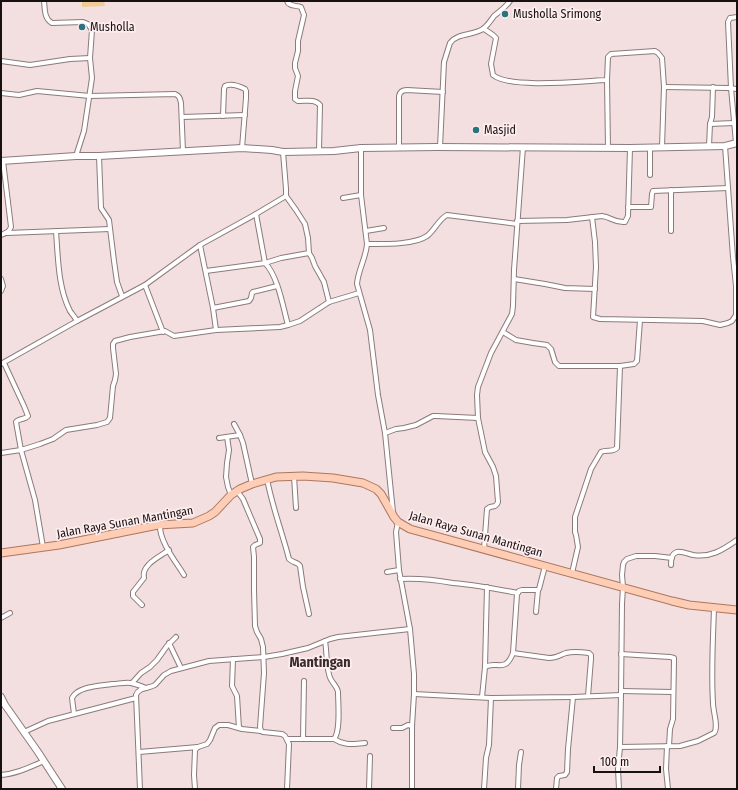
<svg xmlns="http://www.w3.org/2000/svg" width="738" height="790" viewBox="0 0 738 790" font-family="'Fira Sans Condensed',sans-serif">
<rect width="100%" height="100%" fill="#f3dfe0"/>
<!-- green -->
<polygon fill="#efcc96" points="82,1 104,1 105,6 82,7"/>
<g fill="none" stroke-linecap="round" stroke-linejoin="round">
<!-- street casing -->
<g stroke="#8c7a7b" stroke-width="6">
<g id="street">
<path d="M44,1c1,8 0,18 8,22l31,-1 5,2 4,6 -2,28 2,20 -8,53 -8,25"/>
<path d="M287,1c2,6 9,4 14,6l3,8 -6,26v10l-3,12v5l3,8 -3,15v8l3,2h2c7,0 15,-2 20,4l-1,46"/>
<path d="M484,29l9,6 3,3 -5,26 2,11c17,14 90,6 114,5l1,-23 3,-3 44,-3 3,2 4,5 2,29 -2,60"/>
<polyline points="1,61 30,65 70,59 90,58"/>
<polyline points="607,80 608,148"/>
<polyline points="664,87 728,88 737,89"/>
<path d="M1,93l18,2 18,-4 53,5 85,-2c5,2 5,5 6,9l2,48"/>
<path d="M223,116l1,-27 1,-3c6,-3 14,0 20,3l1,2v7l-4,50"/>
<polyline points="182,117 245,115"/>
<polyline points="710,124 734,123"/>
<polyline points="736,143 731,88 728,22 730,18 737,17"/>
<polyline points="709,146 710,124 712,117 713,87"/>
<path d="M440,147l4,-85 6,-19c8,-11 25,-7 34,-15 4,-3 7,-8 10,-12 6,-5 12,-9 16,-15"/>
<path d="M361,148v47l6,49c-1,14 -9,26 -10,40l13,46 8,65 7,38 8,79"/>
<path d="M399,148v-52c1,-5 4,-6 8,-6l36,2"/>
<polyline points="650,148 650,175"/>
<polyline points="99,156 101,208 109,220 114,261 117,282 122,296"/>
<polyline points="671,190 671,231"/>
<polyline points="286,196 296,210 305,224 308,238 309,253 312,258 315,266 324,282 329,302"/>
<polyline points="343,198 361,195"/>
<polyline points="628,207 651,207 652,194 653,191 728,188"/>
<path d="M256,214l9,49c13,13 18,44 23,62"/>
<polyline points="592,217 595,242 596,267 593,317 600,319 703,321 720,325 728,323 732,321 736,315 736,286 733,257 725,146"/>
<path d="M517,221l50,-1 35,-4c9,1 12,7 23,6l3,-6 2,-68"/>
<path d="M56,231c2,26 2,57 14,80 2,3 5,6 7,10"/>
<polyline points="366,231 384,228"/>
<polyline points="7,233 110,229"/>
<path d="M1,235c5,-2 8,-3 10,-8l-8,-66"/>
<path d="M367,244c16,0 47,1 60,-8 8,-6 11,-16 20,-21l70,9"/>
<polyline points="200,245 213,308 216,330"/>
<polyline points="206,271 265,263 281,258 309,253"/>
<polyline points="1,279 3,286 1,291"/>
<polyline points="514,279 545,284 565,288 595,289"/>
<polyline points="145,285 163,332"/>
<polyline points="213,308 249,301 251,298 252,293 253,292 277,286"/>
<polyline points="503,332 516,340 533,343 547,345 551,349 555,362 559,366 620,366 634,364 637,361 640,320"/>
<path d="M4,363l20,43 4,10c-3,4 -9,2 -12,6l5,28 19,-6 13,-5 13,-9 31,-5 10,-3 3,-4 3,-32 2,-6 1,-6 -3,-26v-4l2,-3 15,-4 35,-6 9,5 42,-6 64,-3 8,-2 12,-4 29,-19 30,-9"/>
<polyline points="1,364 77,321 145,285 200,245 256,214 286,196 286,189 283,152"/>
<polyline points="478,418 485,452 493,467 496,476 498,502 497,504 495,506 490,507 487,509 484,549"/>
<polyline points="234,424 240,435"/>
<polyline points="385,433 396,429 404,428 416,425 433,416 436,416 478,418 477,395 478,387 491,353 512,314 513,306 514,270 523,147"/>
<polyline points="227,437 229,450 227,463 226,477 228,487 231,495"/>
<polyline points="219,438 240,435 243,443 252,484"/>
<polyline points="1,453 21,450 35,500 43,547"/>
<polyline points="294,476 296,508"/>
<path d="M267,479c5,27 15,53 22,80 4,4 9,3 11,7l3,21 6,27"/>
<polyline points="237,491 243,499 260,539 260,543 255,545 253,547 254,557 254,590 255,626 257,632 261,639 263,647 264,673 260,727 261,731 263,732 282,734 285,736 289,744 287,789"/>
<polyline points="398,522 396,532 399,570 410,629 414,674 414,694 412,726 412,789"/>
<path d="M160,525c-1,16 16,37 24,50"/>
<path d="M671,565c0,-5 0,-11 6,-13 5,-1 11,2 16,3 17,3 30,-5 44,-15"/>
<polyline points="387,572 399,570"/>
<path d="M572,573l6,-26 -2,-12 -1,-3v-15l16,-48 10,-17c6,-3 11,1 16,-4l3,-82"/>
<path d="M400,579c18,-1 36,1 53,4 22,2 44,6 65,10"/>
<path d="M142,605l-9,-9v-4l11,-14c-3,-13 15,-21 25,-28"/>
<polyline points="536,612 538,590"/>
<polyline points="1,618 10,613"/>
<polyline points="169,643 181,668"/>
<path d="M513,653l36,5c7,0 11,-3 17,-5 7,-2 16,-1 23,0l2,2v4l-3,37"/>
<polyline points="621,654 670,657 674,658 674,660 673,719 670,729 669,746"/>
<polyline points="233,659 232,686 237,696 239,728"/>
<path d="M485,667c11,-7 20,7 28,-14l4,-59 2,-3 3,-1h16l1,-1 6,-23"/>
<polyline points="132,683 141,673 150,667 157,660 167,646 176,637"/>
<polyline points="621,691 673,692"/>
<polyline points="414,694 491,698 573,697 621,695"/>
<polyline points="482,697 485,667 487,587"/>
<path d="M74,714l-2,-16c6,-12 28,-12 40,-14 6,0 13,-2 19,-1 5,1 10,3 15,5"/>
<polyline points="393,728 402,728 408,725 412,726"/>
<polyline points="24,732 48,721 136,698"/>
<path d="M287,739h47c7,-8 4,-36 4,-47 -1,-7 -8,-10 -9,-18 -3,-10 -2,-22 -4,-33"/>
<polyline points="303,739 304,681"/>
<path d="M334,739c11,7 18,5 31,4"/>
<polyline points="667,746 666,769 668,789"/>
<path d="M620,747l60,-1 18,-5 16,-8c5,-6 -1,-21 -1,-30 -2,-32 0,-63 1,-95"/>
<polyline points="139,752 198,747"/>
<path d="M1,775c15,-1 29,-8 43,-14"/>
<path d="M140,789l-4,-94c3,-8 12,-6 19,-10l9,-10 7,-4 38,-10 55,-4 18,-3 26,-6 22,-9 8,-2 72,-8"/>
<polyline points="195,789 194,775 195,750 198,747 207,744 210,740 215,728 219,725 228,725 242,729 261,731"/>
<polyline points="369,789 370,756"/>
<polyline points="484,789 486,758 489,745 491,698"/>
<polyline points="518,789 519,765 521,752"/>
<polyline points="556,789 557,778 559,776 565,775 567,772 568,749 573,697"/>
<polyline points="619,789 618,769 620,747 621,695 622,604 623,587 622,575 623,565 624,562 627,559 636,556 655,556 672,558"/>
</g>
</g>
<!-- secondary casing -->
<g stroke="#8c7a7b" stroke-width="8">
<g id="secondary">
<polyline points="1,161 76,156 99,156 242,148 272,150 283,152 334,151 361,148 437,147 630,148 725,146 737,143"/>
<polyline points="1,697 5,705 38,752 62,789"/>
</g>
</g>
<!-- primary casing -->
<g stroke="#ae765d" stroke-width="9">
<polyline id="primary" points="1,553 59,545 158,525 193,523 209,516 215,512 231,495 240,489 252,484 276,477 303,476 333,478 363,483 376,489 381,494 394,517 398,522 410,529 672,601 689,605 737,610"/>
</g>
<!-- street -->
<use href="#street" stroke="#fff" stroke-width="4"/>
<!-- secondary -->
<use href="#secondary" stroke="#fff" stroke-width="6"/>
<!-- primary -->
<use href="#primary" stroke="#fecdb6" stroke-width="7"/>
</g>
<!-- markers -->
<g fill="#2a727d" stroke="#feedee" stroke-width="1.5">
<circle cx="505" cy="14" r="4"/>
<circle cx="82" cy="27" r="4"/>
<circle cx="476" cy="130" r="4"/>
</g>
<g text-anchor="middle" stroke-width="3.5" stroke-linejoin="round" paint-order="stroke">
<!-- poi labels -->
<g font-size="12" fill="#181111" stroke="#feedee" text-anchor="start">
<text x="513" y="18">Musholla Srimong</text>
<text x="90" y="31">Musholla</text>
<text x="484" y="134">Masjid</text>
</g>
<!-- street labels -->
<g font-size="12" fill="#181111" stroke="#feedee">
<text transform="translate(125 522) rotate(-10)" y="4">Jalan Raya Sunan Mantingan</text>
<text transform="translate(476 534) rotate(16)" y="4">Jalan Raya Sunan Mantingan</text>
</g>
<!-- quarter labels -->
<g font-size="14" font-weight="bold" fill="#3a2b2c" stroke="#feedee">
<text x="320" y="667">Mantingan</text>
</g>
</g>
<!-- border -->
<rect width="738" height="790" fill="none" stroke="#181111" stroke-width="4"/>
<!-- scale -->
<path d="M594 766v6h66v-6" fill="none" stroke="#181111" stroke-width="2"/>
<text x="600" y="766" font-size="12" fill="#181111" stroke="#feedee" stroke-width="3" paint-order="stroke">100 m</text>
</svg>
